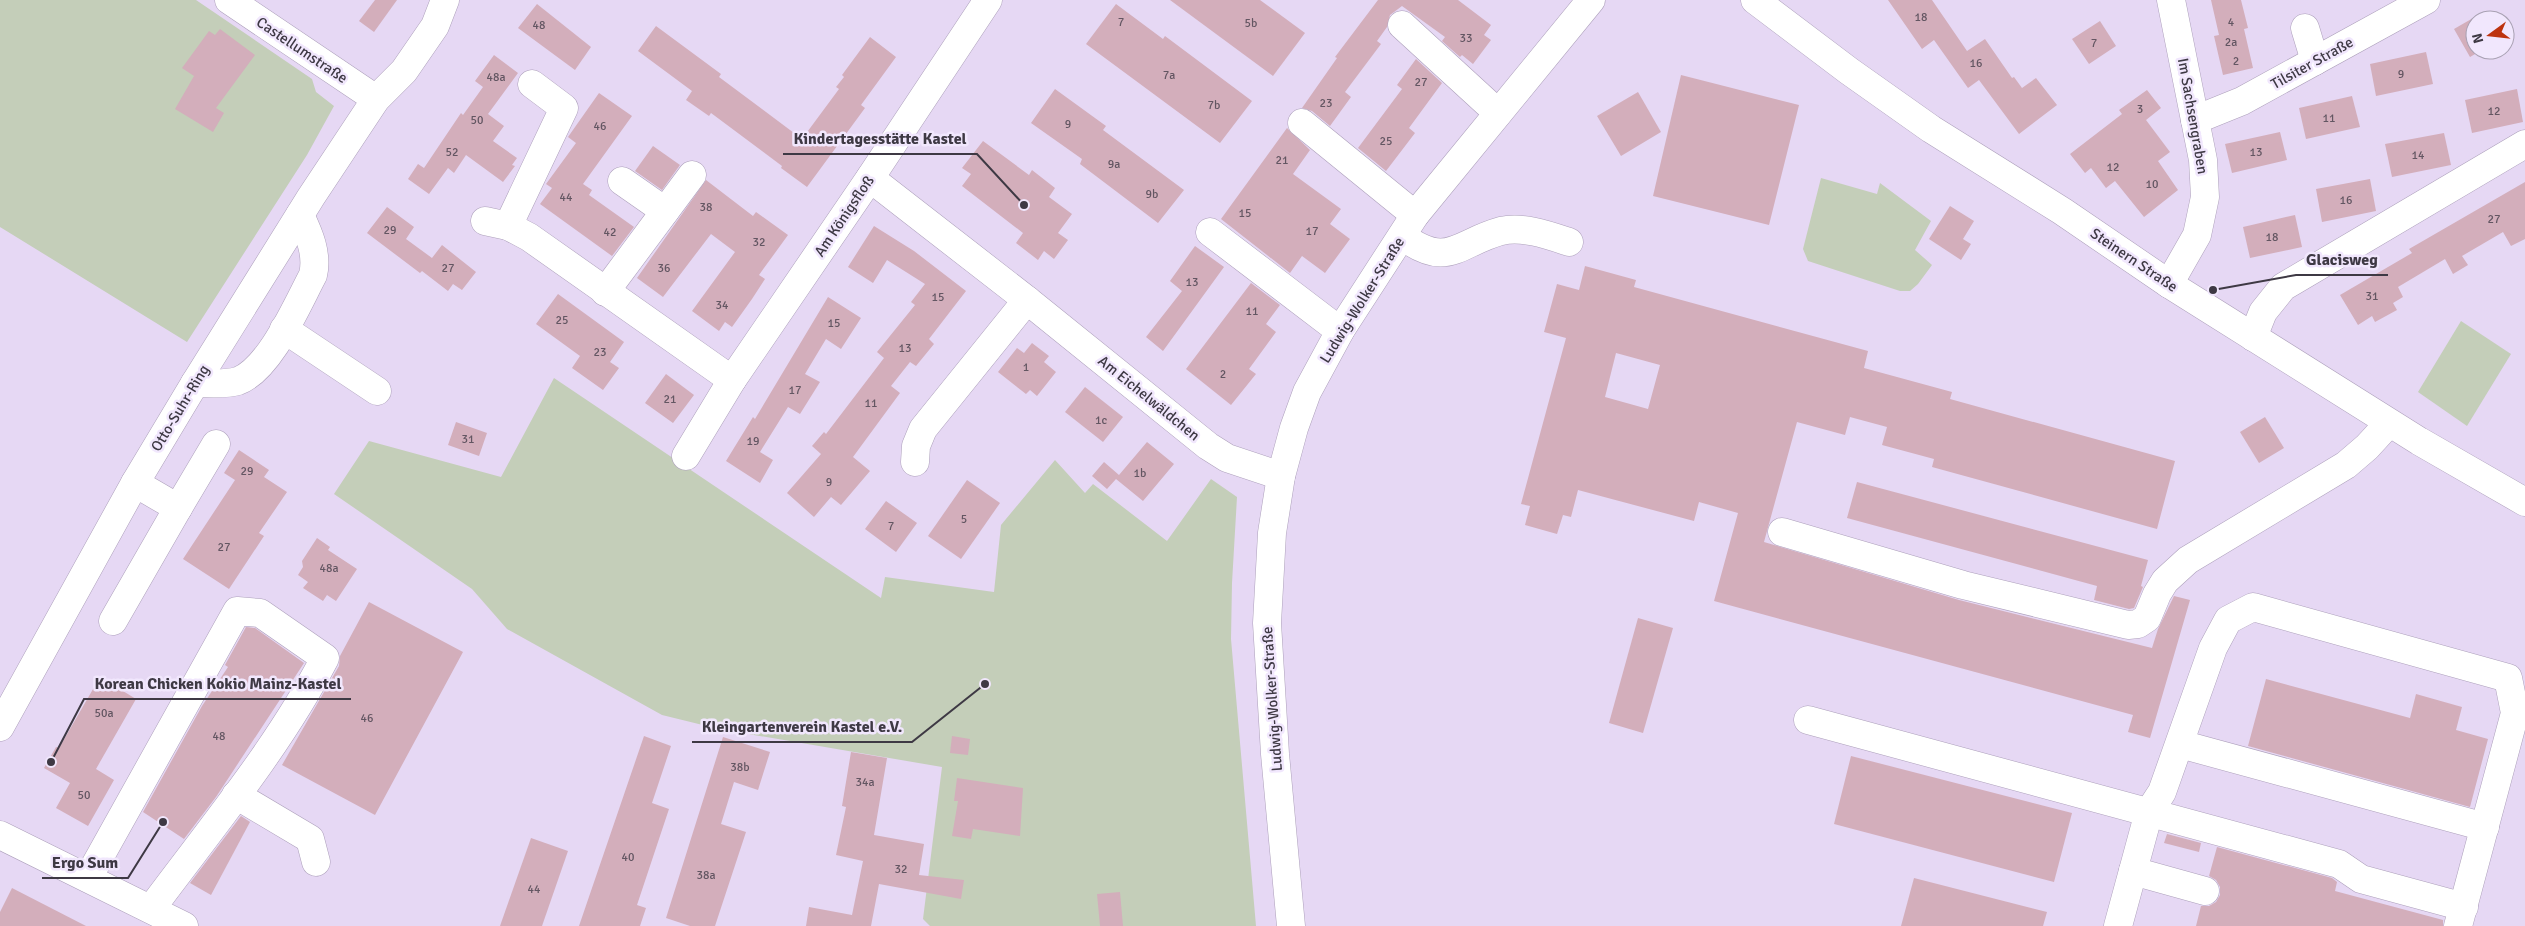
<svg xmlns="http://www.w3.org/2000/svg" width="2525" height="926" viewBox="0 0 2525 926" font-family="Signika,sans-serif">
<rect width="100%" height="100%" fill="#e6d8f4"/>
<!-- green -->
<g fill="#c4ceb9">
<polygon points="0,0 196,0 312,79 316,92 334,106 307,155 187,342 0,227"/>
<polygon points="1821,178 1877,194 1880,183 1931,221 1915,250 1932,265 1918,284 1910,291 1900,291 1808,261 1803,249"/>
<polygon points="2461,321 2511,354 2467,426 2418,392"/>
<polygon points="554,378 881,598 885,577 994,592 1001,525 1055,460 1085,493 1093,484 1167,541 1211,479 1237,497 1232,583 1231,639 1256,926 930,926 923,919 942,767 719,729 662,715 507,629 472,589 334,494 369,441 501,477"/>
</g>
<!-- building -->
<g fill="#d3aebb" fill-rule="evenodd">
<polygon points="375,0 397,0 374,32 359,21"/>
<polygon points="1170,0 1260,0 1305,33 1273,76"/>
<polygon points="1378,0 1458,0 1491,25 1484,35 1491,40 1473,64 1462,55 1460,57 1442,41 1445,37 1402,6 1390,15 1387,27 1377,41 1381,44 1345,92 1351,97 1330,126 1312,111 1302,108 1337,58 1335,57"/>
<polygon points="1888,0 1932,0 1967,51 1985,39 2012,78 2014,77 2022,88 2036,78 2057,105 2019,134 1979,80 1968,88 1934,40 1922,49"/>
<polygon points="2211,0 2241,0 2248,28 2244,29 2253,68 2223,75 2214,36 2219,35"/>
<polygon points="537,4 591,47 575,70 518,28"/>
<polygon points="1116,4 1163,39 1165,36 1252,101 1220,143 1086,44"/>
<polygon points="2480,14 2483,20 2475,20 2475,50 2482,50 2470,57 2454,29"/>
<polygon points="2100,21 2116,46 2089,64 2072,39"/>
<polygon points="656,26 721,74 719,77 802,139 839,89 836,87 844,77 842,75 870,37 896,57 861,105 865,108 807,187 781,168 782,166 711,113 709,116 686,100 692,91 638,51"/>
<polygon points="220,29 255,55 216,108 224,113 213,132 175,109 194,76 182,68 209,31 215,35"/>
<polygon points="2426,52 2433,84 2376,96 2370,64"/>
<polygon points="494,55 518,73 488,114 504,126 493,141 517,158 512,165 515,166 503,182 466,155 454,173 448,168 429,194 408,179 418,164 424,168 461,113 463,115 483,87 475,81"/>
<polygon points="1416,59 1442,83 1409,128 1415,133 1386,171 1358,148 1402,89 1397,85"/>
<polygon points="1681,75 1799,105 1769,225 1653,196"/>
<polygon points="1055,89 1106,126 1103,130 1184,190 1158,223 1080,164 1082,159 1031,123"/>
<polygon points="2517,89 2523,122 2472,133 2465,100"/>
<polygon points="2147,90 2161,108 2146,120 2170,152 2158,161 2178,190 2144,217 2115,181 2106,188 2091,168 2085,173 2070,154 2122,114 2119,110"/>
<polygon points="1638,92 1661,132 1621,156 1597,116"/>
<polygon points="599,93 632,116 583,184 592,190 589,195 634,227 612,256 540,204 552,188 546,184 576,143 568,137"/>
<polygon points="2352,96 2360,127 2306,139 2299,108"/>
<polygon points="1287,128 1310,150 1293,174 1341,209 1330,224 1350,239 1325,273 1302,256 1290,273 1221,219"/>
<polygon points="2280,132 2287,160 2232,173 2225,144"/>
<polygon points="2444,133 2451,165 2392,177 2385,144"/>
<polygon points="983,141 1029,175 1032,170 1055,188 1049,197 1072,214 1058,233 1068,240 1054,259 1044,251 1038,260 1016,243 1023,233 962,186 971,174 962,168"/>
<polygon points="653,146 680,165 662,190 635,171"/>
<polygon points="2370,179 2376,211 2322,222 2316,189"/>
<polygon points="706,180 753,216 756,212 788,235 759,275 765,279 752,299 732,327 725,322 719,331 692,311 735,252 711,234 663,297 637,278"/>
<polygon points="2525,182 2525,239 2511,246 2503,232 2462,256 2468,265 2453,274 2445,259 2398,287 2403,297 2393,303 2397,310 2375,322 2372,316 2358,325 2340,295 2412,253 2409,249"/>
<polygon points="1950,206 1974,221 1963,239 1971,244 1961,260 1929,239"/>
<polygon points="387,207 414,227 406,239 432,258 442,245 476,272 462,290 453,284 448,291 422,271 420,273 367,233"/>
<polygon points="2295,215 2302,247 2250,258 2243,227"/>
<polygon points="874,226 914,251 966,291 929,339 934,344 916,366 910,362 891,386 900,393 853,457 870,471 841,505 831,497 814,517 787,493 821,454 812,446 824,432 826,434 884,358 877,352 915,305 911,302 925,284 887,260 873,283 848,267"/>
<polygon points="1195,246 1224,267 1163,351 1146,337 1182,291 1170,281"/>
<path d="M1585,266l51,14 -2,7 234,64 -4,17 88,24 -2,7 225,62 -18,68 -225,-62 2,-8 -52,-14 5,-18 -37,-10 -5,18 -48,-13 -33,120 195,58 193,48 6,-19 16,-33 16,4 -40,138 -22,-6 5,-17 -419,-114 24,-88 -39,-11 -5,19 -116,-31 -7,27 -8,-2 -6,19 -32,-9 5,-19 -9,-2 45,-166 -22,-6 13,-48 22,6zM1616,353l44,12 -12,44 -43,-12z"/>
<polygon points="1251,283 1280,305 1266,324 1276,332 1249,369 1256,374 1231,405 1186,369"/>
<polygon points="558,294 624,342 610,362 619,368 603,390 572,368 580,356 536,324"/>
<polygon points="828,297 861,318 841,349 826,339 805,374 820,382 800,414 788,407 760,452 773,460 760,483 726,461 753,417 755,419"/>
<polygon points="1032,343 1049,356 1044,362 1056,372 1037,396 1030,390 1026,394 998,372 1017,348 1024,353"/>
<polygon points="666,374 694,395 673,423 645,403"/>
<polygon points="1085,387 1123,417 1103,442 1065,412"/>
<polygon points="2265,417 2284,448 2259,463 2240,432"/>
<polygon points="456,422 487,433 479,456 448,445"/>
<polygon points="1147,442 1174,464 1143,501 1116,479 1107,489 1092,476 1104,462 1119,475"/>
<polygon points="239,450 269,470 264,477 287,492 259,533 264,536 229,589 183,559 235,480 224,473"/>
<polygon points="967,480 1000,503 961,559 928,536"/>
<polygon points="1857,482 2148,560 2141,586 2143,587 2134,608 2129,609 2094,600 2097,586 1847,518"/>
<polygon points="886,501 917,523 896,552 865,529"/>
<polygon points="317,538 330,547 328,550 357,569 336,601 327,595 323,601 303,588 308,582 298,575 303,567 302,561"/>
<polygon points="369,602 463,652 375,815 282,765 339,666 340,656"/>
<polygon points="1638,618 1673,628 1643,733 1609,723"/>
<polygon points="246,627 255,628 304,663 216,797 184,839 143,812 202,706 228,667 225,665"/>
<polygon points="100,677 136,699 96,769 114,780 88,826 56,808 70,783 44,768 56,747 59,748"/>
<polygon points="2266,679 2410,718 2416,694 2462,707 2456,730 2488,739 2470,807 2248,746"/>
<polygon points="644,736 671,746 652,803 669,809 637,905 646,908 640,926 579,926"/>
<polygon points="952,736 970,739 968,755 950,753"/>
<polygon points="723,737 770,752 758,790 734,782 721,824 746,832 715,926 690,926 666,918"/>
<polygon points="851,752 887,758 874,835 924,844 919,875 964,880 961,899 879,884 871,926 806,926 809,907 852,915 863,861 836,855 846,807 842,806"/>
<polygon points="1851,756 2072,813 2054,882 1834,824"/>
<polygon points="957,778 1023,788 1020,836 973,829 971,839 952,836 958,801 954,801"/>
<polygon points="241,816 250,822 211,895 190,883"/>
<polygon points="2167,834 2201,843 2199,852 2164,843"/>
<polygon points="531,838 568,851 542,926 500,926"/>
<polygon points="2217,847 2332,878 2337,882 2335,891 2443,920 2443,926 2196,926 2201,906 2209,906 2216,902 2220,895 2220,887 2216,880 2209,876"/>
<polygon points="1914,878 2047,912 2043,926 1901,926"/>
<polygon points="12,888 86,926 0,926 0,912"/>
<polygon points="1120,892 1123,926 1100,926 1097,894"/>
</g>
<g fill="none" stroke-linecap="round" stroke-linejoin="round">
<!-- minor casing -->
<g stroke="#ada0bb" stroke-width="29">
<g id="minor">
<polyline points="229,0 376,99"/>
<polyline points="1755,0 1849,71 1931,129 2062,211 2169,284 2419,441 2525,502"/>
<polyline points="1402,25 1498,113"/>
<polyline points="2305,28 2315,61"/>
<polyline points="2195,120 2242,101 2426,0"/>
<polyline points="1302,123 1415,215"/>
<polyline points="870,178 1027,300 1208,446 1227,458 1281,476"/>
<polyline points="622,181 665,211"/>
<polyline points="485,221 508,226 529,237 732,380 870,178 988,0"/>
<polyline points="508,226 564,108 532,84"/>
<polyline points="1210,232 1340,331"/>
<path d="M1402,236c46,34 55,7 99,-5 22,-5 47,4 68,11"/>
<polyline points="2169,284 2197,235 2205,197 2203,160 2171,0"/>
<polyline points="605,292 692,175"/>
<polyline points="284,329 377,391"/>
<polyline points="2253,337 2263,312 2283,287 2525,144"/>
<path d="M195,383c14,0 30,2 43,-2 32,-12 59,-76 75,-106 5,-21 -4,-41 -13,-60"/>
<polyline points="686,456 732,380"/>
<polyline points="915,462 916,446 923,429 1027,300"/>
<polyline points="178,508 216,444"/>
<polyline points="1782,532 1963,585 2128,625 2138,624 2147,618 2157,594 2165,581 2188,560 2346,465 2367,447 2389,423"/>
<polyline points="113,621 178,508 135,483"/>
<polyline points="1808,720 2339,864 2361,879 2464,907"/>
<polyline points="0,727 135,483 195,383 311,197 376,99 404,71 435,26 445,0"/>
<polyline points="2180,744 2485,827"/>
<polyline points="236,795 310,839 316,862"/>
<polyline points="0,835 184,926"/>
<polyline points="2133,871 2205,891"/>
<path d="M88,878l149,-267 23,2 65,45c-47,90 -114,170 -174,251"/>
<polyline points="1291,926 1275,754 1267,623 1272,533 1281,476 1294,428 1307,392 1340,331 1415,215 1591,0"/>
<polyline points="2118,926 2149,812 2162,792 2213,648 2228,620 2253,607 2508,678 2515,713 2458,926"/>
</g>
</g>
<!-- minor -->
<use href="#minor" stroke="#fff" stroke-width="28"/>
</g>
<g text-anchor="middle" stroke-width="5" stroke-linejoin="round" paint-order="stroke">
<!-- number labels -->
<g font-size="12" fill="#635662">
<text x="1921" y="21">18</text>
<text x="1121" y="26">7</text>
<text x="2231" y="26">4</text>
<text x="1251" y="27">5b</text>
<text x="539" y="29">48</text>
<text x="1466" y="42">33</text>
<text x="2231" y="46">2a</text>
<text x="2094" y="47">7</text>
<text x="2236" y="65">2</text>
<text x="1976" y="67">16</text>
<text x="2401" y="78">9</text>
<text x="1169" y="79">7a</text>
<text x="496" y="81">48a</text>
<text x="1421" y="86">27</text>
<text x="1326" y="107">23</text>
<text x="1214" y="109">7b</text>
<text x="2140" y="113">3</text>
<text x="2494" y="115">12</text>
<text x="2329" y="122">11</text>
<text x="477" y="124">50</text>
<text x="1068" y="128">9</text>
<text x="600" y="130">46</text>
<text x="1386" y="145">25</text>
<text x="452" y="156">52</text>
<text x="2256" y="156">13</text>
<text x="2418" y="159">14</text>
<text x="1282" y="164">21</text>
<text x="1114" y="168">9a</text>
<text x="2113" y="171">12</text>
<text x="2152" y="188">10</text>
<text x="1152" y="198">9b</text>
<text x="566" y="201">44</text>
<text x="2346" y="204">16</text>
<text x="706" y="211">38</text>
<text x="1245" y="217">15</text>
<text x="2494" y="223">27</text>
<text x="390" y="234">29</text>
<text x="1312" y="235">17</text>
<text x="610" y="236">42</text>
<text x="2272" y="241">18</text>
<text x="759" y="246">32</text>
<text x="448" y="272">27</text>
<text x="664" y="272">36</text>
<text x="1192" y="286">13</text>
<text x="2372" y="300">31</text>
<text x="938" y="301">15</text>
<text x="722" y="309">34</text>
<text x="1252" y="315">11</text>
<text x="562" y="324">25</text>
<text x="834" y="327">15</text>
<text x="905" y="352">13</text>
<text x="600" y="356">23</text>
<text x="1026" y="371">1</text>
<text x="1223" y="378">2</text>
<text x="795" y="394">17</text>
<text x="670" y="403">21</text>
<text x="871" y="407">11</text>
<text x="1101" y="424">1c</text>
<text x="468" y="443">31</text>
<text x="753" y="445">19</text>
<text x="247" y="475">29</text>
<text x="1140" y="477">1b</text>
<text x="829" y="486">9</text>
<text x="964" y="523">5</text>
<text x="891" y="530">7</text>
<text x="224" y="551">27</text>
<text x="329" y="572">48a</text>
<text x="104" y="717">50a</text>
<text x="367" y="722">46</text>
<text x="219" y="740">48</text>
<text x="740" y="771">38b</text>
<text x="865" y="786">34a</text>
<text x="84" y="799">50</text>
<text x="628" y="861">40</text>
<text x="901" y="873">32</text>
<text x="706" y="879">38a</text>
<text x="534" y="893">44</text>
</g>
<!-- street labels -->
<g font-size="15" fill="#3e3944" stroke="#f1e7fd">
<text transform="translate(302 50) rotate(34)" y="5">Castellumstraße</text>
<text transform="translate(2312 63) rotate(-29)" y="5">Tilsiter Straße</text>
<text transform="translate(2193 116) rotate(80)" y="5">Im Sachsengraben</text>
<text transform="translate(844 216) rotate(-56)" y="5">Am Königsfloß</text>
<text transform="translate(2134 260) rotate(34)" y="5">Steinern Straße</text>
<text transform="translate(1362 300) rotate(-58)" y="5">Ludwig-Wolker-Straße</text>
<text transform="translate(1149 398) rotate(39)" y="5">Am Eichelwäldchen</text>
<text transform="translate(180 408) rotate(-59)" y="5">Otto-Suhr-Ring</text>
<text transform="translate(1272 699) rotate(-94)" y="5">Ludwig-Wolker-Straße</text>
</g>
</g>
<!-- callouts -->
<path fill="none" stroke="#3e3944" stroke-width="2" d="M1024 205L977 154H783M2213 290L2296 275H2388M51 762L84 699H351M985 684L912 742H692M163 822L128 878H42"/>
<g fill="#3e3944" stroke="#f1e7fd" stroke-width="2">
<circle cx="1024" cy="205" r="5"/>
<circle cx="2213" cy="290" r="5"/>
<circle cx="51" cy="762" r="5"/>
<circle cx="985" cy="684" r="5"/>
<circle cx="163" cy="822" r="5"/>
</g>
<g font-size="16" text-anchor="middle" font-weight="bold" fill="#3e3944" stroke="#f1e7fd" stroke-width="5" stroke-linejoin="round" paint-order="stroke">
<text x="880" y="144">Kindertagesstätte Kastel</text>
<text x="2342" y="265">Glacisweg</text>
<text x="218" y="689">Korean Chicken Kokio Mainz-Kastel</text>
<text x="802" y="732">Kleingartenverein Kastel e.V.</text>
<text x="85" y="868">Ergo Sum</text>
</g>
<!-- north arrow -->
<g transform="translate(2490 35) rotate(255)"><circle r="24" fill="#f1e7fd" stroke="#a9a1b3"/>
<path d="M0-4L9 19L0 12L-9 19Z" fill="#bd330f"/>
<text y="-8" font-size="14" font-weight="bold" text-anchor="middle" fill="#3e3944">N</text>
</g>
</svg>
